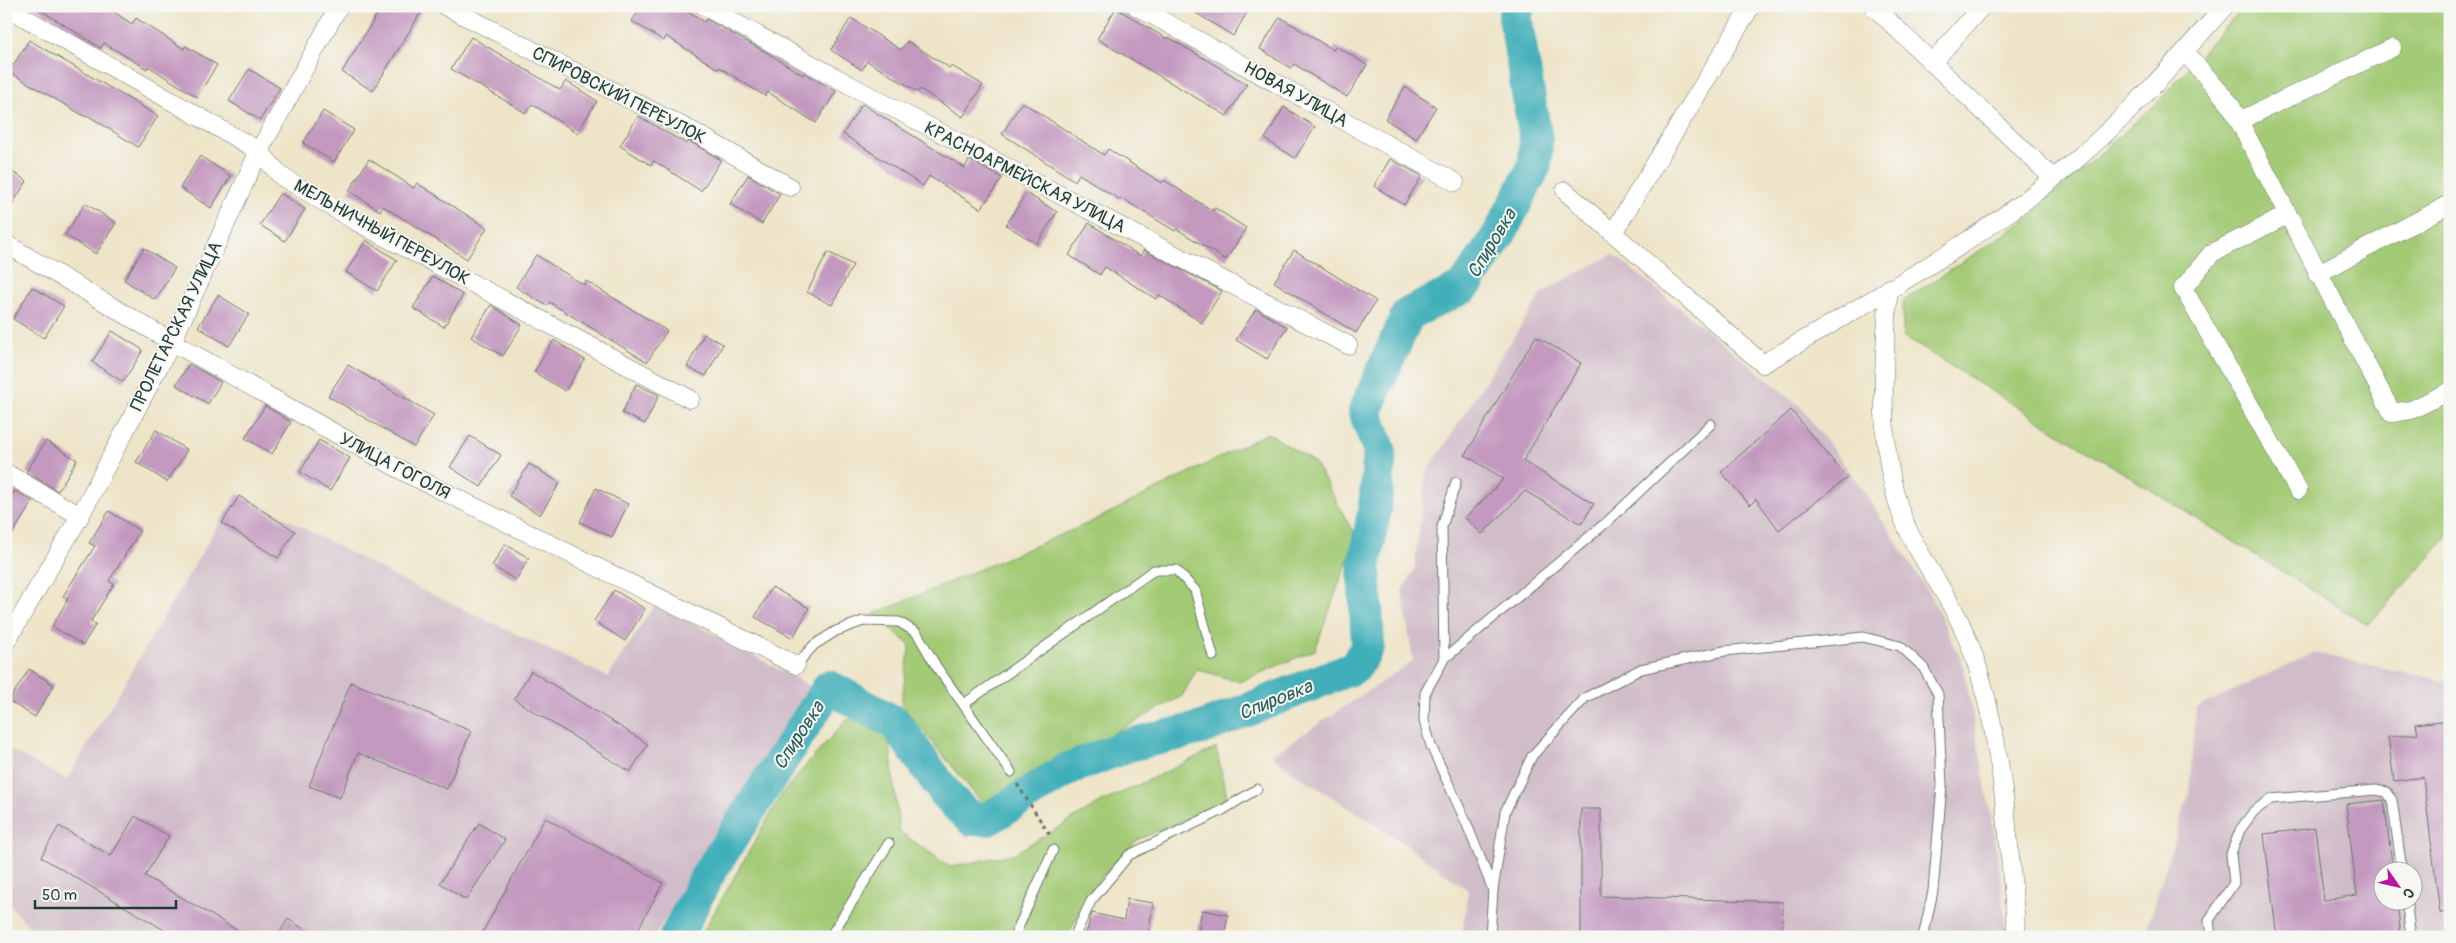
<svg xmlns="http://www.w3.org/2000/svg" width="2456" height="943" viewBox="0 0 2456 943" font-family="Pangolin,sans-serif">
<rect width="100%" height="100%" fill="#f6f6f2"/>
<filter id="ink" filterUnits="userSpaceOnUse"><feTurbulence type="fractalNoise" baseFrequency=".02" numOctaves="2"/><feDisplacementMap in="SourceGraphic" scale="10" xChannelSelector="R" yChannelSelector="G"/><feConvolveMatrix kernelMatrix="1 2 1 2 8 2 1 2 1" color-interpolation-filters="sRGB"/></filter>
<filter id="wash" filterUnits="userSpaceOnUse"><feTurbulence type="fractalNoise" baseFrequency=".0096" numOctaves="4" result="noise"/><feDisplacementMap in="SourceGraphic" scale="20" xChannelSelector="R" yChannelSelector="G"/><feGaussianBlur stdDeviation="1.12" result="paint"/><feColorMatrix in="noise" values="0 0 0 0 0 0 0 0 0 0 0 0 0 0 0 0 0 1.4 0 .05"/><feComposite in="paint" operator="in"/></filter>
<g filter="url(#wash)">
<rect width="100%" height="100%" fill="#eee4c8"/>
<!-- industrial -->
<g fill="#d1bdc9" fill-rule="evenodd">
<polygon points="1613,254 1800,406 1866,494 1933,600 1963,664 1996,843 2007,937 1462,937 1468,890 1401,841 1290,770 1272,755 1413,661 1402,590 1414,571 1426,474 1542,293"/>
<polygon points="237,493 405,582 608,677 656,603 811,687 654,937 38,937 6,900 6,748 67,780"/>
<path d="M2313,653l137,29v255h-301l-1,-13 41,-131 7,-85zM2384,870h30v30h-30z"/>
</g>
<!-- green -->
<g fill="#a3ca74" stroke="#618454">
<polygon points="2244,6 2450,6 2450,535 2368,625 1903,336 1903,301 2020,224 2157,103"/>
<polygon points="1268,433 1315,463 1356,537 1315,650 1239,682 1197,669 1182,696 983,804 901,704 910,645 874,614 1089,523"/>
<polygon points="867,714 888,727 899,831 950,867 1013,854 1102,802 1216,748 1228,801 1137,840 1093,887 1067,937 700,937 783,792 845,721"/>
</g>
<g fill="none" stroke-linecap="round" stroke-linejoin="round">
<!-- river -->
<polyline stroke="#3fafba" stroke-width="34" points="676,937 707,876 829,687 895,723 949,798 971,819 988,819 1068,769 1129,745 1202,728 1355,667 1368,646 1364,568 1375,506 1380,452 1365,411 1408,314 1464,287 1500,233 1535,165 1536,140 1515,16 1519,6"/>
</g>
<g id="blocks">
<!-- building -->
<g fill="#c399bf">
<polygon points="34,6 105,6 132,24 136,18 184,49 186,46 217,65 197,97 148,66 147,69 104,43 101,48"/>
<polygon points="382,6 412,6 421,12 373,91 342,72"/>
<polygon points="642,6 680,6 705,22 706,19 764,51 803,75 804,73 836,91 816,123 768,92 765,96 719,67 718,69 666,36 664,41 632,21"/>
<polygon points="1185,6 1251,6 1233,36"/>
<polygon points="1116,8 1167,39 1168,37 1247,84 1227,116 1097,39"/>
<polygon points="1280,17 1333,50 1336,46 1367,65 1347,97 1294,64 1291,68 1260,49"/>
<polygon points="851,18 901,50 907,41 950,68 952,66 983,85 963,117 920,89 918,92 867,61 862,70 831,50"/>
<polygon points="471,37 560,90 566,81 597,101 577,133 532,104 526,113 451,69"/>
<polygon points="29,40 158,116 138,147 87,115 86,117 9,72"/>
<polygon points="249,69 280,88 260,120 229,101"/>
<polygon points="1405,87 1436,107 1416,139 1385,119"/>
<polygon points="1022,102 1104,155 1108,149 1162,183 1164,180 1213,211 1215,208 1246,228 1226,260 1177,229 1175,231 1121,198 1120,200 1079,174 1075,181 1002,134"/>
<polygon points="862,104 965,168 969,160 1002,178 981,209 929,176 923,186 843,134"/>
<polygon points="1284,107 1315,127 1295,158 1265,139"/>
<polygon points="323,111 354,130 334,162 303,143"/>
<polygon points="638,116 687,144 689,141 721,160 701,191 654,161 651,165 620,146"/>
<polygon points="200,156 231,176 211,208 180,188"/>
<polygon points="369,159 414,188 417,183 487,228 467,259 383,206 380,211 349,191"/>
<polygon points="1390,159 1422,176 1404,205 1374,186"/>
<polygon points="6,168 27,181 6,214"/>
<polygon points="748,175 780,194 762,224 730,204"/>
<polygon points="280,193 305,209 285,241 260,225"/>
<polygon points="1026,193 1057,212 1037,244 1006,225"/>
<polygon points="85,203 116,223 96,254 65,235"/>
<polygon points="1089,223 1140,256 1144,250 1222,291 1202,323 1159,295 1156,299 1105,267 1100,275 1069,255"/>
<polygon points="366,240 397,260 377,291 346,272"/>
<polygon points="144,248 175,268 155,300 124,280"/>
<polygon points="1294,250 1376,301 1356,333 1274,282"/>
<polygon points="828,252 853,265 832,305 807,292"/>
<polygon points="536,255 584,285 586,281 667,331 647,362 549,302 547,306 516,287"/>
<polygon points="433,276 463,295 444,327 413,308"/>
<polygon points="32,287 64,306 44,338 13,319"/>
<polygon points="218,295 249,314 229,346 198,327"/>
<polygon points="491,305 522,325 503,356 471,337"/>
<polygon points="1256,309 1287,327 1267,359 1236,340"/>
<polygon points="112,331 143,350 123,382 92,362"/>
<polygon points="704,334 723,344 706,376 687,367"/>
<polygon points="1536,336 1581,363 1523,461 1594,504 1581,524 1525,491 1482,534 1465,518 1504,479 1465,455"/>
<polygon points="554,340 585,360 565,391 534,372"/>
<polygon points="189,364 221,382 208,404 176,385"/>
<polygon points="348,365 434,415 414,447 328,396"/>
<polygon points="636,384 659,395 645,424 622,413"/>
<polygon points="265,406 291,422 272,454 245,438"/>
<polygon points="1791,410 1847,478 1779,530 1756,499 1750,505 1721,472"/>
<polygon points="156,430 187,450 167,482 136,462"/>
<polygon points="470,436 501,455 481,487 450,467"/>
<polygon points="319,440 350,458 330,491 300,472"/>
<polygon points="46,441 77,460 58,491 26,472"/>
<polygon points="529,464 560,483 540,515 509,496"/>
<polygon points="596,488 628,504 612,537 580,522"/>
<polygon points="6,490 13,494 15,491 33,501 6,544"/>
<polygon points="239,496 295,531 278,558 222,523"/>
<polygon points="109,511 140,531 109,581 114,584 91,621 96,624 83,645 52,626 68,599 63,596 95,546 89,543"/>
<polygon points="505,544 529,558 516,580 492,566"/>
<polygon points="772,587 809,608 793,638 755,617"/>
<polygon points="614,590 645,609 625,641 594,621"/>
<polygon points="29,669 54,685 35,717 9,701"/>
<polygon points="531,671 648,744 630,772 514,699"/>
<polygon points="351,682 471,731 447,789 358,753 340,798 309,786"/>
<polygon points="2450,720 2450,912 2440,913 2423,777 2394,781 2388,737 2418,734 2416,724"/>
<polygon points="2384,800 2393,870 2384,870 2384,900 2397,900 2401,937 2277,937 2264,834 2315,828 2324,900 2357,895 2346,804"/>
<polygon points="1581,809 1601,809 1601,896 1783,902 1782,937 1581,937"/>
<polygon points="135,816 169,836 145,876 249,937 176,937 41,857 59,826 111,856"/>
<polygon points="545,818 663,883 634,937 480,937"/>
<polygon points="479,823 505,840 466,900 440,883"/>
<polygon points="1127,899 1153,903 1148,937 1104,932 1103,937 1085,937 1092,913 1124,920"/>
<polygon points="1202,910 1228,915 1224,937 1197,937"/>
<polygon points="288,919 316,937 277,937"/>
</g>
</g>
</g>
<g filter="url(#ink)">
<use href="#blocks" fill-opacity="0" stroke="#677768" stroke-width="1"/>
<g fill="none" stroke-linecap="round" stroke-linejoin="round">
<!-- service casing -->
<g stroke="#677768" stroke-width="11">
<g id="service">
<polyline points="1444,659 1442,527 1456,482"/>
<polyline points="796,665 814,645 836,631 863,621 899,622 917,633 936,666 1011,772"/>
<polyline points="964,704 1154,570 1176,570 1195,590 1213,656"/>
<polyline points="1493,890 1505,812 1532,756 1585,698 1641,669 1724,651 1863,637 1900,646 1923,667 1938,694 1942,785 1933,891 1924,933 1921,937"/>
<polyline points="2406,900 2411,937"/>
<polyline points="830,937 889,843"/>
<polyline points="1014,937 1053,850"/>
<polyline points="1074,937 1091,901 1129,855 1221,811 1257,789"/>
<polyline points="1490,937 1493,890 1466,822 1431,746 1424,721 1425,693 1444,659 1608,521 1711,424"/>
<polyline points="2211,937 2209,920 2234,883 2231,854 2240,830 2254,811 2271,799 2375,790 2387,792 2392,800 2402,870"/>
</g>
</g>
<!-- minor casing -->
<g stroke="#677768" stroke-width="19">
<g id="minor">
<polyline points="445,6 694,132 790,187"/>
<polyline points="704,6 872,97 1348,345"/>
<polyline points="1136,6 1455,182"/>
<polyline points="1873,6 2053,178"/>
<polyline points="6,7 259,151 281,176 355,221 690,399"/>
<polyline points="2185,52 2230,104 2392,413 2411,410 2450,391"/>
<polyline points="1932,63 1982,6"/>
<polyline points="2239,121 2392,48"/>
<path d="M1565,191l198,173c106,-63 220,-124 314,-205 54,-46 101,-100 148,-153"/>
<polyline points="2287,215 2212,253 2183,288 2298,490"/>
<polyline points="1613,233 1751,6"/>
<polyline points="6,244 172,342 408,474 796,665"/>
<polyline points="2317,274 2450,204"/>
<path d="M1889,288c-5,75 -13,153 12,225 14,39 41,72 59,109 8,17 15,36 20,53 25,85 29,175 37,262"/>
<polyline points="6,473 80,516"/>
<polyline points="6,642 80,516 172,342 259,151 339,6"/>
</g>
</g>
<!-- path -->
<polyline stroke="#677768" stroke-width="3" stroke-dasharray="4 4" stroke-linecap="butt" points="1017,784 1051,837"/>
<!-- service -->
<use href="#service" stroke="#fff" stroke-width="9"/>
<!-- minor -->
<use href="#minor" stroke="#fff" stroke-width="18"/>
</g>
</g>
<g text-anchor="middle" stroke-width="4" stroke-linejoin="round" paint-order="stroke">
<!-- street labels -->
<g font-size="18" fill="#1f3d34" stroke="#f6f6f2">
<text transform="translate(1296 94) rotate(29)" y="6">НОВАЯ УЛИЦА</text>
<text transform="translate(619 95) rotate(27)" y="6">СПИРОВСКИЙ ПЕРЕУЛОК</text>
<text transform="translate(1025 177) rotate(27)" y="6">КРАСНОАРМЕЙСКАЯ УЛИЦА</text>
<text transform="translate(382 232) rotate(29)" y="6">МЕЛЬНИЧНЫЙ ПЕРЕУЛОК</text>
<text transform="translate(176 326) rotate(-64)" y="6">ПРОЛЕТАРСКАЯ УЛИЦА</text>
<text transform="translate(395 466) rotate(28)" y="6">УЛИЦА ГОГОЛЯ</text>
</g>
<!-- water labels -->
<g font-size="19" font-style="italic" fill="#295f5c" stroke="#f6f6f2">
<text transform="translate(1491 243) rotate(-59)" y="7">Спировка</text>
<text transform="translate(1275 699) rotate(-22)" y="7">Спировка</text>
<text transform="translate(798 735) rotate(-57)" y="7">Спировка</text>
</g>
</g>
<!-- margin -->
<rect width="2456" height="943" fill="none" stroke="#f6f6f2" stroke-width="25"/>
<!-- north arrow -->
<g transform="translate(2398 886) rotate(124)"><circle r="24" fill="#f6f6f2" stroke="#a0aca6"/>
<path d="M0-4L9 19L0 12L-9 19Z" fill="#b5179e"/>
<text y="-8" font-size="14" font-weight="bold" text-anchor="middle" fill="#1f3d34">С</text>
</g>
<!-- scale -->
<path d="M35 900v8h141v-8" fill="none" stroke="#1f3d34" stroke-width="2.5"/>
<text x="42" y="900" font-size="15" fill="#1f3d34" stroke="#f6f6f2" stroke-width="4" paint-order="stroke">50 m</text>
</svg>
